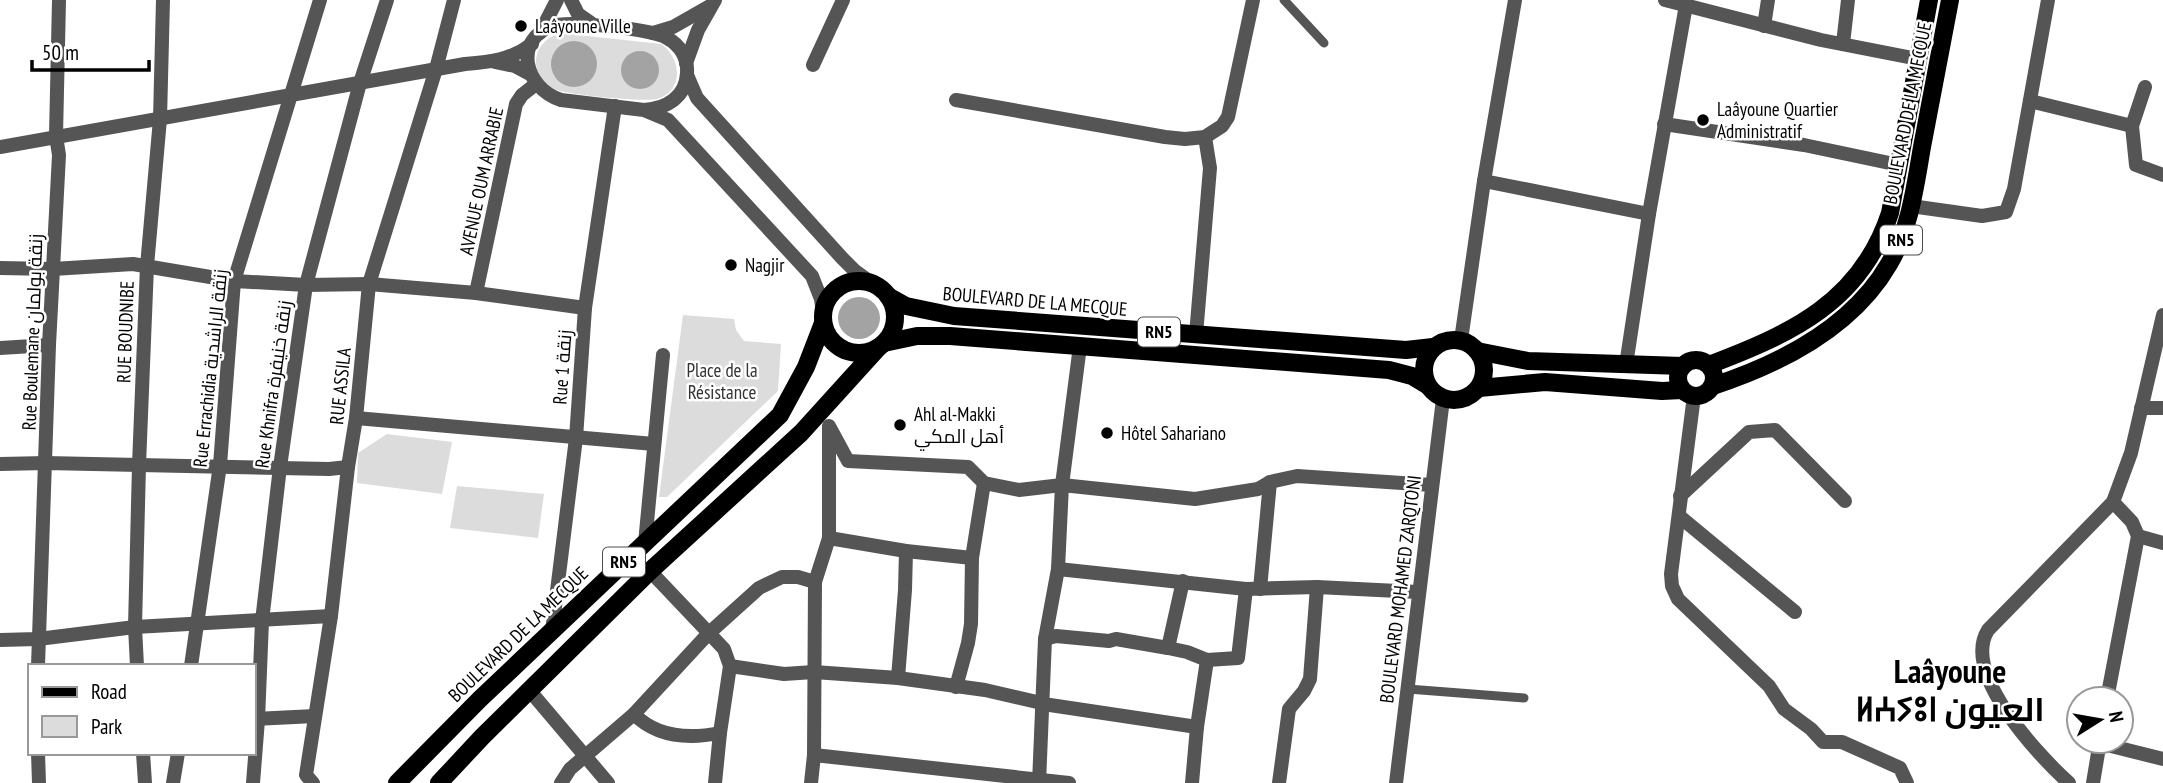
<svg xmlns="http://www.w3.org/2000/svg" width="2163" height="783" viewBox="0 0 2163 783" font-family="'PT Sans Narrow',Cairo,'Noto Sans Tifinagh',sans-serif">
<rect width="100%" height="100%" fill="#fff"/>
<!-- green -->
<g fill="#dcdcdc">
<path d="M560,33l101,11c20,13 24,47 -4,55 -13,3 -90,-4 -103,-10 -12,-5 -19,-17 -18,-30 2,-14 12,-22 24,-26z"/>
<polygon points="683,315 734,319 736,330 744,341 781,344 778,391 667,497 659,497"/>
<polygon points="387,434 452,442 442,494 357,483 358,453"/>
<polygon points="457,486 544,494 538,538 450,528"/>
</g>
<!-- water -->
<g fill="#a3a3a3">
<circle cx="574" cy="64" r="23"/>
<circle cx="640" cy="70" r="19"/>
<circle cx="859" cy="318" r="21"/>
</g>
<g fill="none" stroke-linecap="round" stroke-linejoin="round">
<!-- service -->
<g stroke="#555" stroke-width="9">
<polyline points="1284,0 1324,43"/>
<polyline points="1408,689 1524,698"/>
</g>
<!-- minor -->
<g stroke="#555" stroke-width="14">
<polyline points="1665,0 1821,40 1918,59"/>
<polyline points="1764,26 1768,0"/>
<polyline points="653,33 673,27 710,6"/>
<polyline points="1843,44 1848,0"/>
<polyline points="495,62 515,66 530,74"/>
<polyline points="686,63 698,30 715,0"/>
<polyline points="813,65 843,0"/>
<polyline points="2145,87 2132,126 2136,165 2163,175"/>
<polyline points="956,100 1165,137 1185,139 1205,137 1222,126 1228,117 1253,0"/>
<polyline points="2030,101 2132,126"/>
<polyline points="1664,124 1804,145 1899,165"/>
<path d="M0,147l465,-83c25,-2 46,-4 67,-20"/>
<polyline points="1484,181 1649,214"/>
<polyline points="1911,206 1982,216 2006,212 2014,189 2048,0"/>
<polyline points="0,268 53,269 133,264 234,281 306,285 369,284 476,293 585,308"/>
<polyline points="476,293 516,104 522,95 536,84"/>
<polyline points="1196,335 1210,168 1205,137"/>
<polyline points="1461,340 1484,181 1515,0"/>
<polyline points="0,348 49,345"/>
<polyline points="1626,365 1649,214 1686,5"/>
<polyline points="1694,396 1671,574 1672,586 1678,599 1769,686 1784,709 1811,729 1823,742 1842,742 1900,768 1907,783"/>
<polyline points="2141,408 2163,408"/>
<polyline points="356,418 654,444"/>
<polyline points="829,426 848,461 968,467 984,483 1019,490 1062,485 1195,499 1258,489 1270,482 1297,476 1432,485"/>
<polyline points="0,464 46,463 329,469 348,467"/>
<polyline points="1680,496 1749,432 1775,430 1845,501"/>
<polyline points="1679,516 1795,612"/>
<polyline points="2138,536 2163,543"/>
<polyline points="829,538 906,551 972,558"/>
<polyline points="645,543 663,355"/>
<polyline points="1058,569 1246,589 1317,587 1418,592"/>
<polyline points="650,571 724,649 730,666 720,733 715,783"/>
<polyline points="1183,581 1168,648 1187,652 1207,660 1238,658 1246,589"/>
<polyline points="1260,589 1270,482"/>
<polyline points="552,631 576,438 585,308 615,106"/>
<polyline points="1045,639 1056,636 1109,641 1116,639 1168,648"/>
<polyline points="0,640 38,639 135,627 331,616"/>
<polyline points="38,666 49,345 59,155 56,136 59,0"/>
<polyline points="137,666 135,627 139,465 147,266 160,119 163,0"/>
<polyline points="191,666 220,465 234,281 320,0"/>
<polyline points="730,666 784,674 814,672 898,678 985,690 1050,705 1197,727"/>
<polyline points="898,678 905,590 906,551"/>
<polyline points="956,687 968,643 971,624 972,558 984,483"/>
<polyline points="530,691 608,783"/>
<polyline points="2107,699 2138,536 2132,522 2113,502"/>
<path d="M634,714c23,24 55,25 86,19"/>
<polyline points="254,719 315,716"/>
<polyline points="2099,743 2163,759"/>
<polyline points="38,753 39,783"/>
<polyline points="143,753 145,783"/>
<polyline points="814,755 1069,783"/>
<polyline points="173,783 178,753"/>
<polyline points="253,783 258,720 262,621 280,467 306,285 360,83 387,0"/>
<polyline points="313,783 306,775 331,616 348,467 356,418 369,284 436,69 454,0"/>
<polyline points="561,783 570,769 634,714 708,634 759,588 782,577 798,577 815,582"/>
<polyline points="811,783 814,755 815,582 829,538 829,428"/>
<polyline points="1039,783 1045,639 1058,569 1062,485 1080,346"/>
<polyline points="1192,783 1197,727 1207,660"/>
<polyline points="1279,783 1289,709 1304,691 1310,679 1317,587"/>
<path d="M2069,783c-31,-28 -108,-110 -81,-153l125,-128 18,-49 32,-138"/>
<polyline points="2093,783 2100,741"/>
</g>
<!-- tertiary -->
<g stroke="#555" stroke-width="14">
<polyline points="571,0 578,14 591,23"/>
<polyline points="540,33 557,0"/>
<polyline points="687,75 697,98 706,108 842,258 855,271 873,284"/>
<path d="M644,110c22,-1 42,-13 43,-37 1,-15 -7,-28 -20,-35 -14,-9 -100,-18 -115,-12 -39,14 -28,62 9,74l83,10 24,10 144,156 9,23 2,14"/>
<polyline points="1396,783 1443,399"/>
</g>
<!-- primary -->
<g stroke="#000" stroke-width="18">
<circle cx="859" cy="317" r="36"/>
<polyline points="888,296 906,306 954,316 1406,350 1433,347"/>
<circle cx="1454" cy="370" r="30"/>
<polyline points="884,343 917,336 950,336 1389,370 1412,376 1427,385"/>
<polyline points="1477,351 1528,361 1683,366"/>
<circle cx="1696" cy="378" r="18"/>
<path d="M1709,365c82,-31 152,-63 181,-152l39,-213"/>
<path d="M1713,386c67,-22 139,-58 176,-122 21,-35 26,-77 33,-117 9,-49 19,-98 28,-147"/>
<polyline points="1479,388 1545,382 1662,391 1682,390"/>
<polyline points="397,783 480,699 780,415 806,367 823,323"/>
<polyline points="439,783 482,737 650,571 801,433 879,347"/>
</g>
</g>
<!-- markers -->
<g fill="#000" stroke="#fff" stroke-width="2.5">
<circle cx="521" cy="26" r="7"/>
<circle cx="1703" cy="120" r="7"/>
<circle cx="731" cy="265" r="7"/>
<circle cx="900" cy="425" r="7"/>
<circle cx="1107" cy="433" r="7"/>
</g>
<g text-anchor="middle" stroke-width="5" stroke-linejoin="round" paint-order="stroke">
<!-- shield labels -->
<g fill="#fff" stroke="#4c4c4c" stroke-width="2">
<rect x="1880" y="225.5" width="42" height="29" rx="5"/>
<rect x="1138" y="317.5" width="42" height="29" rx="5"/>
<rect x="603" y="547.5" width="42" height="29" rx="5"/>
</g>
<g font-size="18" font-weight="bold" fill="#000">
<text x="1901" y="246">RN5</text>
<text x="1159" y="338">RN5</text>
<text x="624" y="568">RN5</text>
</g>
<!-- poi labels -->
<g font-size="19" fill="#000" stroke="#fff" text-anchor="start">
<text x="535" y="33">Laâyoune Ville</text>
<text x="1717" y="116">Laâyoune Quartier<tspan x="1717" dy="22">Administratif</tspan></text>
<text x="745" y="272">Nagjir</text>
<text x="914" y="421">Ahl al-Makki<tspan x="914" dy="22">أهل المكي</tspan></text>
<text x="1121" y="440">Hôtel Sahariano</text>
</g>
<!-- street labels -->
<g font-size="19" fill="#000" stroke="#fff">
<text transform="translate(1907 113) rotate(-79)" y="7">BOULEVARD DE LA MECQUE</text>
<text transform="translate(481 181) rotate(-78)" y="7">AVENUE OUM ARRABIE</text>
<text transform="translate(1035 301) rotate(5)" y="7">BOULEVARD DE LA MECQUE</text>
<text transform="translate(32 332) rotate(-88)" y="7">Rue Boulemane زنقة بولمان</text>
<text transform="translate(125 332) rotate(-88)" y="7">RUE BOUDNIBE</text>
<text transform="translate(562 367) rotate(-86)" y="7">Rue 1 زنقة</text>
<text transform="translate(210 368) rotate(-84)" y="7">Rue Errachidia زنقة الراشدية</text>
<text transform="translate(273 384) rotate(-82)" y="7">Rue Khnifra زنقة خنيفرة</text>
<text transform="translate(340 386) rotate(-84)" y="7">RUE ASSILA</text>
<text transform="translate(1400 589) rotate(-83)" y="7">BOULEVARD MOHAMED ZARQTONI</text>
<text transform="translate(518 634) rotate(-44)" y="7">BOULEVARD DE LA MECQUE</text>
</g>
<!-- park labels -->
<g font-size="19" fill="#333" stroke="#fff">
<text x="722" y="377">Place de la<tspan x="722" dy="22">Résistance</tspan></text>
</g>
<!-- town labels -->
<g font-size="33" font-weight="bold" fill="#000" stroke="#fff">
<text x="1950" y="683">Laâyoune<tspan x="1950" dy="38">ⵍⵄⵢⵓⵏ العيون</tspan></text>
</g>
</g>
<!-- legend -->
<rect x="28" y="664" width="228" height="91" fill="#ffffff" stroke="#999999" stroke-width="2"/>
<rect x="42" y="687" width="35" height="10" fill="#000000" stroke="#999999" stroke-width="2"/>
<text x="91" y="699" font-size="21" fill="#000000">Road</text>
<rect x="42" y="716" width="35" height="21" fill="#dcdcdc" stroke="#999999" stroke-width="2"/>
<text x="91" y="734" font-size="21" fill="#000000">Park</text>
<!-- north arrow -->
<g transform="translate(2100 720) rotate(79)"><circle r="33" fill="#ffffff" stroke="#999999" stroke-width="2"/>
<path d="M0-5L12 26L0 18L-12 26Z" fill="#000000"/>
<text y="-10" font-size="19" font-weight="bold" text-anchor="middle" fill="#000000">N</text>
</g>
<!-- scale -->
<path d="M32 60v10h117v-10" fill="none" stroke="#000000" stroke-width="3.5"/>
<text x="42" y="60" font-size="21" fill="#000000" stroke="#ffffff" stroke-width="5" paint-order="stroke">50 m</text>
</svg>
